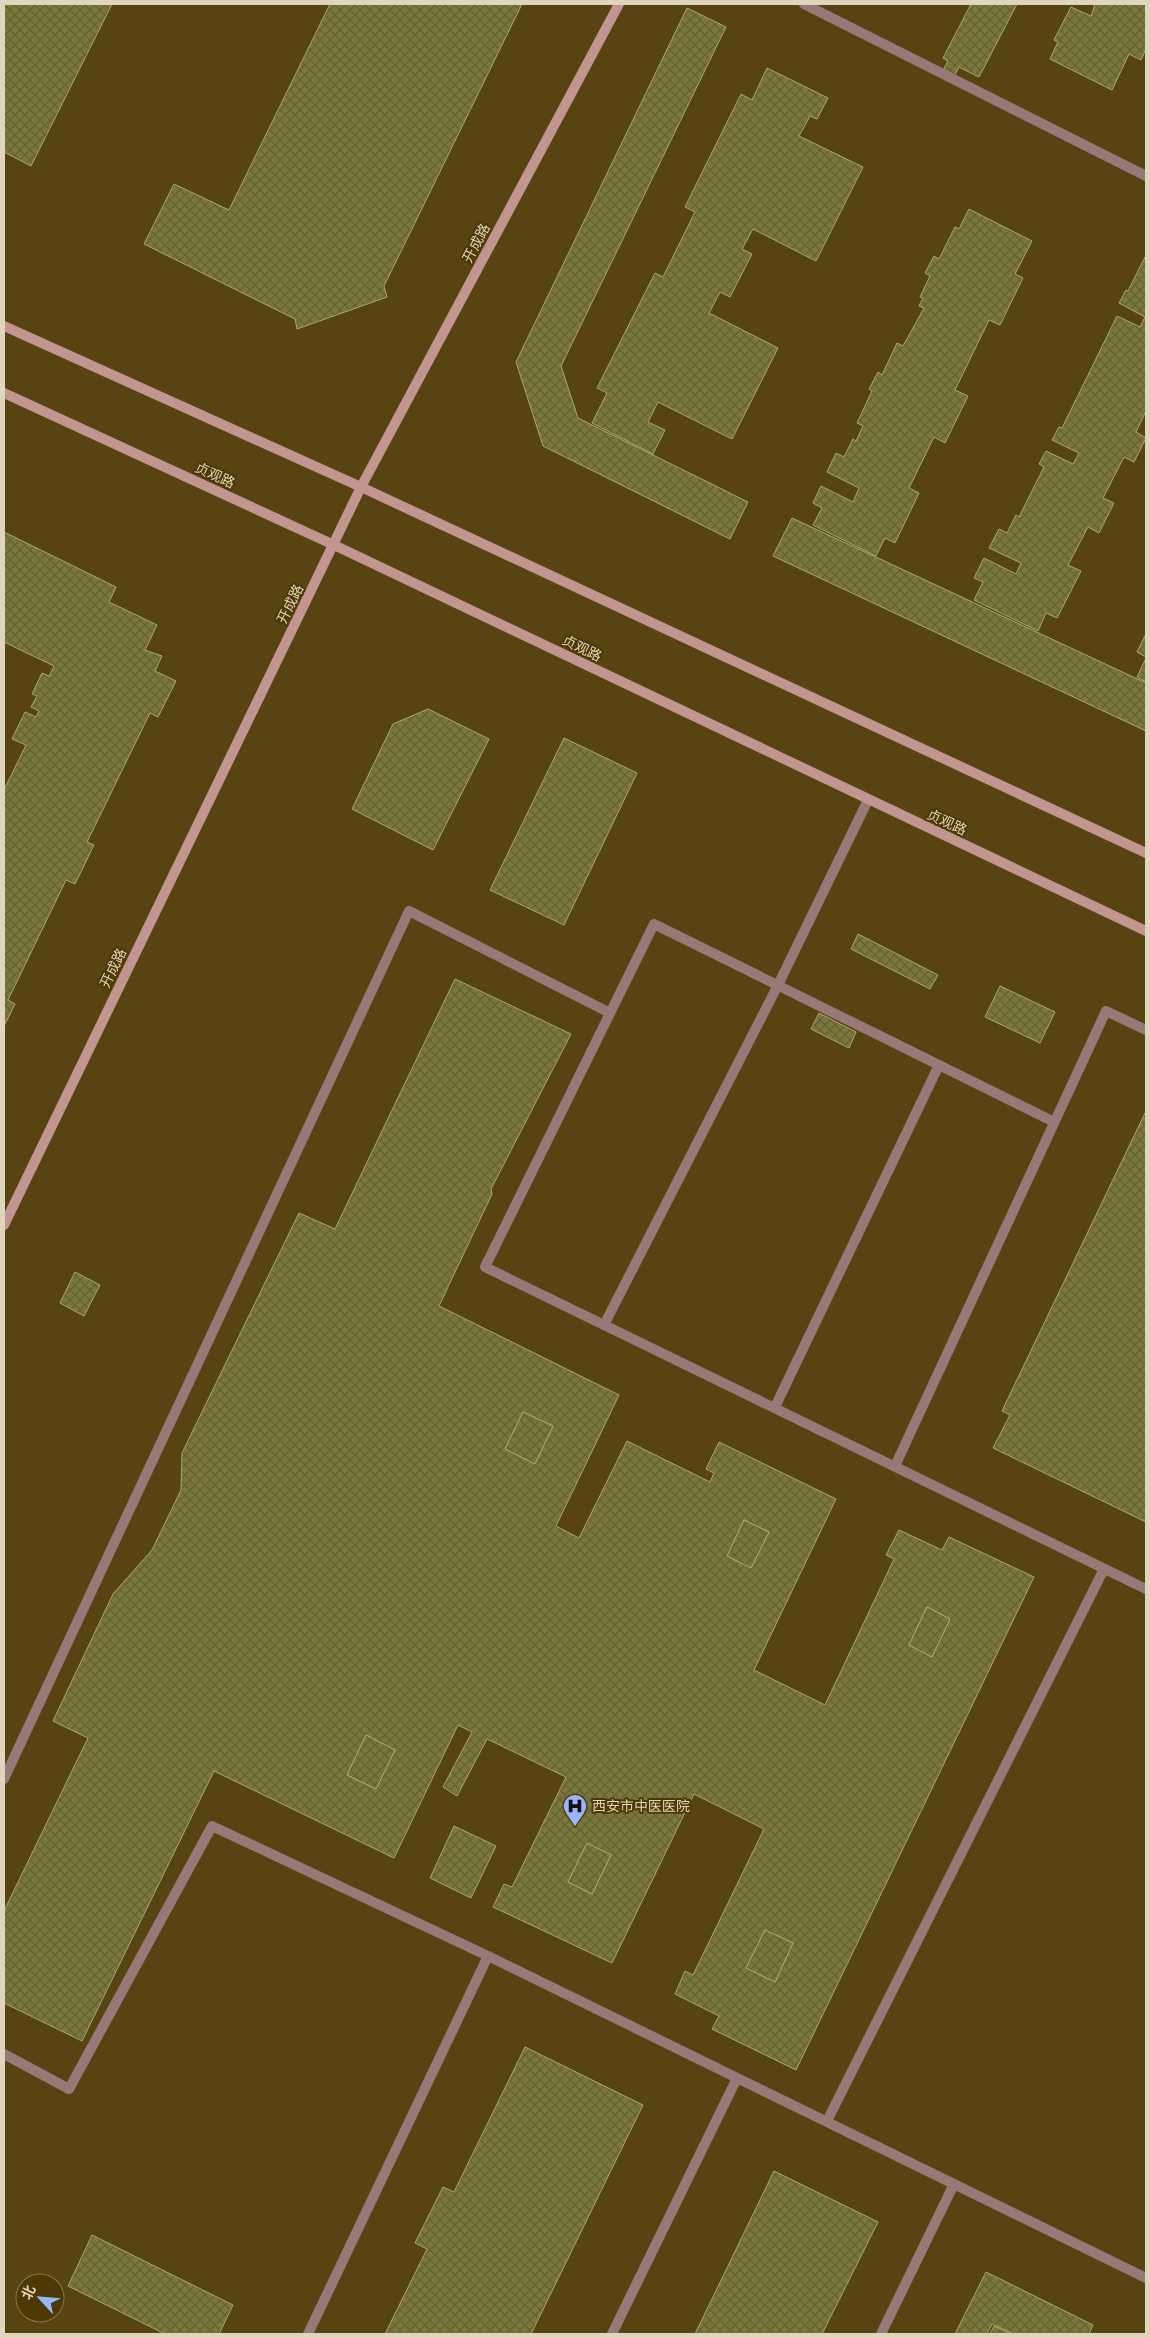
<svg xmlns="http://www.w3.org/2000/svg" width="1150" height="2338" viewBox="0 0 1150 2338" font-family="'DejaVu Sans','Noto Sans SC',sans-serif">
<defs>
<pattern id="building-cross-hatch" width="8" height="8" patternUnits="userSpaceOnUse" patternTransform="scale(1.25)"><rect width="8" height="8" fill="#7a773a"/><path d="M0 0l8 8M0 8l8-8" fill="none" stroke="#646139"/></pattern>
</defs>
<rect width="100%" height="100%" fill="#584412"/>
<!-- building -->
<g fill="url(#building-cross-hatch)" stroke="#a9a772" fill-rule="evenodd">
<polygon points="4,4 112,4 31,166 4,152"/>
<polygon points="330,4 522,4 384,286 387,297 297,329 295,319 144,244 174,184 229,210"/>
<polygon points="971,4 1017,4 979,77 959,67 952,80 941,74 948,61 943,58"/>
<polygon points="1095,4 1146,4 1146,49 1141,60 1129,54 1112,90 1050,59 1058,42 1054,40 1071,7 1091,16"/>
<polygon points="687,8 726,27 561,366 578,418 748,502 730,539 543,446 516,362"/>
<polygon points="767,68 828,98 817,119 810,116 799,136 863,167 816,261 753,229 742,249 752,254 730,297 720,292 709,313 778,348 732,439 658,402 648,422 665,430 653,454 592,423 607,393 597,388 655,273 663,277 695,212 685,207 741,94 752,100"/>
<polygon points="969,209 1032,241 1015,274 1023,278 1000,325 989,320 955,390 968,396 945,443 934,437 909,488 919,493 895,543 885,538 876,556 813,525 822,508 813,503 821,486 853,502 859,488 827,472 836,453 844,457 853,439 856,441 863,426 857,423 872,391 869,389 878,372 882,375 897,343 903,346 924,308 919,306 923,298 920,297 930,276 925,273 934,256 939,259 955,227 959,229"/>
<polygon points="1146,255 1146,411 1136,432 1146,438 1134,462 1124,457 1103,498 1114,503 1099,533 1088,527 1068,565 1081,571 1057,618 1046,613 1038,631 974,600 983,582 974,578 984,558 1016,574 1021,563 989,548 999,529 1007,533 1016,515 1019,517 1044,467 1039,464 1046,451 1073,464 1079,453 1052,440 1059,427 1062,428 1117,316 1140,327 1145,317 1119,303 1126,290 1128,291"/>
<polygon points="792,518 1146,683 1146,731 773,556"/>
<polygon points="4,532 116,587 109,602 157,625 145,650 162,656 155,671 176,681 158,717 150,713 87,842 94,845 75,884 66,880 8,1000 15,1004 4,1026 4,790 26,745 12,739 25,712 36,717 39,711 31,707 37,696 32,694 42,673 49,676 54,666 4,642"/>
<polygon points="1146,634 1146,657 1137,652"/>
<polygon points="1146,658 1146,682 1137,677"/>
<polygon points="428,709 489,739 433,850 352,809 393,724"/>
<polygon points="564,738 637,773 564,925 490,890"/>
<polygon points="858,934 938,975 930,989 851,949"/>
<path d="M455,979l116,55 -80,155 1,5 -53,112 180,89 -63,131 23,12 48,-97 83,41 4,-9 -8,-4 13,-27 117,57 -82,171 71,35 69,-146 -8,-4 13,-25 43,20 7,-13 85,40 -238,493 -84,-41 7,-13 -44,-22 10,-23 8,4 71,-146 -70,-35 -82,169 -119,-56 11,-23 8,3 54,-110 -79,-38 -30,57 -14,-9 29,-55 -14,-7 -64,133 -180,-87 -132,270 -78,-38v-92l84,-173 -35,-17 60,-127 39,-44 29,-60 1,-37 117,-240 36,16zM523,1412l30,14 -18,38 -30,-15zM744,1520l25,12 -18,36 -24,-12zM927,1607l23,12 -18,38 -23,-12zM366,1735l29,15 -19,39 -29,-14zM587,1843l24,12 -19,39 -24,-12zM765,1930l28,13 -18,39 -29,-14z"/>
<polygon points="1000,986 1055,1012 1040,1043 985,1017"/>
<polygon points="819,1013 856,1032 849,1048 811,1029"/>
<polygon points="1146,1111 1146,1522 993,1448 1010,1415 1002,1411"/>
<polygon points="75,1272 100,1285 84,1316 60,1303"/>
<polygon points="523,1412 553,1426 535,1464 505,1449"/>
<polygon points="744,1520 769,1532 751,1568 727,1556"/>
<polygon points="927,1607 950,1619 932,1657 909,1645"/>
<polygon points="366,1735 395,1750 376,1789 347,1775"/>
<polygon points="454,1826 496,1846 471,1898 430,1878"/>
<polygon points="587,1843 611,1855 592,1894 568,1882"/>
<polygon points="765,1930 793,1943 775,1982 746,1968"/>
<polygon points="525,2047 643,2105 531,2334 385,2334 427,2249 415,2243 443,2187 454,2192"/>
<polygon points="774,2171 878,2222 822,2334 695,2334"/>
<polygon points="92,2235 233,2305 219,2334 165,2334 68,2286"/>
<polygon points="986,2272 1093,2325 1089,2334 1014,2334 992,2324 987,2334 955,2334"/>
<polygon points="994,2326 1011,2334 990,2334"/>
</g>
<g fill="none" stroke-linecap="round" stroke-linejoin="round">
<!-- lane -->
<g stroke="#977a77" stroke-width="10">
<polyline points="1054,1122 654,924 485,1267 1146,1589"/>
<polyline points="604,1325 778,985 868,800"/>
<polyline points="775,1407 939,1065"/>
<polyline points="895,1466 1106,1011 1146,1030"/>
<polyline points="4,1779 409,911 610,1013"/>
<polyline points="4,2054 69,2089 212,1826 488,1956 1146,2278"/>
<polyline points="827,2121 1104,1569"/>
<polyline points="308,2334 488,1956"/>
<polyline points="612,2334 737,2078"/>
<polyline points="881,2334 954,2184"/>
</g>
<!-- street -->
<polyline stroke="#977a77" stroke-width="10" points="804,4 1146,176"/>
<!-- secondary -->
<g stroke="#c39590" stroke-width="10">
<polyline points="4,326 361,487 1146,853"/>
<polyline points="4,393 334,545 1146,931"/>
<polyline points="4,1225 361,487 619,4"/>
</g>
</g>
<!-- icons -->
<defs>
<g id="hospital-pin" transform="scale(1.25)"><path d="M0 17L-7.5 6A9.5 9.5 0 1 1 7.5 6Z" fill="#97b6fd" stroke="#4d3903"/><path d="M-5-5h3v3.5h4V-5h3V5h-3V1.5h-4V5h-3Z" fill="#111"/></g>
</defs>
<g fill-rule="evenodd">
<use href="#hospital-pin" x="575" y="1806"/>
</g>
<g text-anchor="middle" stroke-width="4" stroke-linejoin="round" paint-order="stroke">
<!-- street labels -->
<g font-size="14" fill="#e0d4bc" stroke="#4d3903">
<text transform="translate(476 243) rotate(-62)" y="5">开成路</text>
<text transform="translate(215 475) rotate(25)" y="5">贞观路</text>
<text transform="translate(290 604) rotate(-64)" y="5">开成路</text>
<text transform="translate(582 648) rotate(26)" y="5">贞观路</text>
<text transform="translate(947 822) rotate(25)" y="5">贞观路</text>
<text transform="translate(113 968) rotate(-64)" y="5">开成路</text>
</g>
<!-- poi labels -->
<g font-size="14" fill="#e0d4bc" stroke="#4d3903" text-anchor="start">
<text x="592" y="1811">西安市中医医院</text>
</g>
</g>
<!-- border -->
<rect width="1150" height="2338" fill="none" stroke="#e0d4bc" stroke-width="10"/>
<!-- north arrow -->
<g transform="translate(40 2298) rotate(296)"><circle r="24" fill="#4d3903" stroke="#88774d"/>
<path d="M0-4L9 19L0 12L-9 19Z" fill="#97b6fd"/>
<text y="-8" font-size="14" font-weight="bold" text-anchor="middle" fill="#e0d4bc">北</text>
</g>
</svg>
